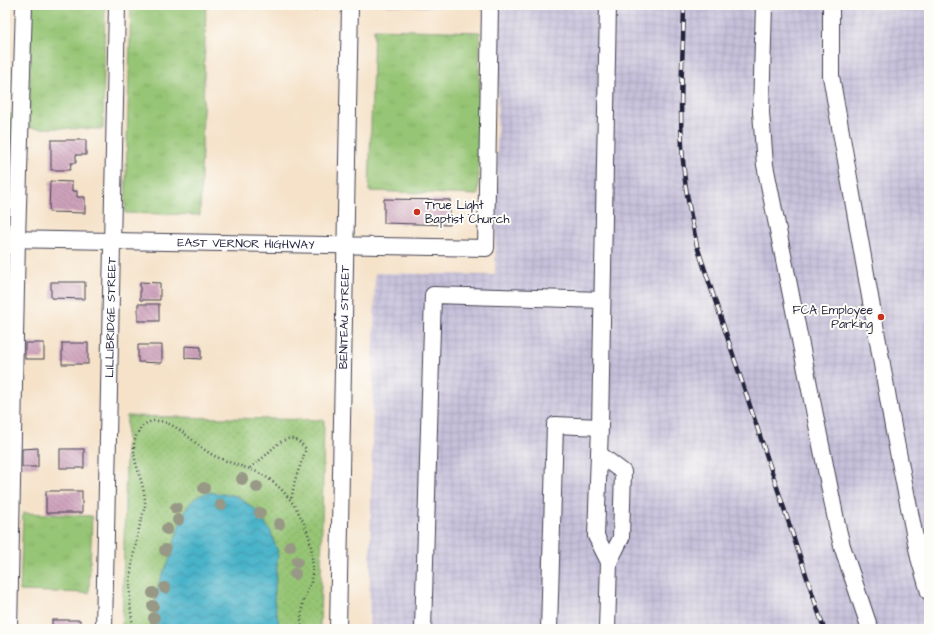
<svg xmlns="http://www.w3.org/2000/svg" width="934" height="634" viewBox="0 0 934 634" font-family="'Architects Daughter',sans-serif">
<defs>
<pattern id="industrial-grid" width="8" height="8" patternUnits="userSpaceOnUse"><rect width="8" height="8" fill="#c6c0da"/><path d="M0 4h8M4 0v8" fill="none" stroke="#aaa5bc"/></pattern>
<pattern id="grass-tufts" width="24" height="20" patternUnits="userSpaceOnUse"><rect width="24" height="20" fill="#96c574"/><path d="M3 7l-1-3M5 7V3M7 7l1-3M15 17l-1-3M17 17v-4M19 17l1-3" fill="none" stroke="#81a965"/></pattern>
<pattern id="park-dots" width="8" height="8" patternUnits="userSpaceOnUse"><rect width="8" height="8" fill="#96c574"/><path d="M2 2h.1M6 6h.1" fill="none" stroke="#81a965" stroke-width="1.8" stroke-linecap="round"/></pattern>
<pattern id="water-waves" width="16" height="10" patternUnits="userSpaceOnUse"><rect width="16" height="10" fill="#4ab3c9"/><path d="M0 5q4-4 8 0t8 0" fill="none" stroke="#3d91a4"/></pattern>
<pattern id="building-back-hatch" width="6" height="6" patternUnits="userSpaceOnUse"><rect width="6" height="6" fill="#cea2bc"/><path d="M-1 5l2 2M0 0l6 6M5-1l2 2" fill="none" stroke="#a7849a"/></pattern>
</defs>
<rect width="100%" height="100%" fill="#fdfcf7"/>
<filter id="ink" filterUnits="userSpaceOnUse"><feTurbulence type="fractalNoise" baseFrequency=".025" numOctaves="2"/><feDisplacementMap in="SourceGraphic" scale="8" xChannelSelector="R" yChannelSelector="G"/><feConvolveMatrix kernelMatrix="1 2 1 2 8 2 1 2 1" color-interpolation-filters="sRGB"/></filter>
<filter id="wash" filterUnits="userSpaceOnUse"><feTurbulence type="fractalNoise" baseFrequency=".012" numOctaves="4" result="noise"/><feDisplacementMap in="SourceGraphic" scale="16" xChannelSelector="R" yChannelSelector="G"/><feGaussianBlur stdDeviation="0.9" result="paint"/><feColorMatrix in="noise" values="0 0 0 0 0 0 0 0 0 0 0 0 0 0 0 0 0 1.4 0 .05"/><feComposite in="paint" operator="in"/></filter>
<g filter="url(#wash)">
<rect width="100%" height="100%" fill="#f5e2c9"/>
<!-- industrial -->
<polygon fill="url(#industrial-grid)" points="499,5 929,5 929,629 369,629 375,273 495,275"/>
<!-- grass -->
<g fill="url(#grass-tufts)" stroke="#5c7458">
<polygon points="31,5 105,5 103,129 29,128"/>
<polygon points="131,5 206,5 200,215 125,213"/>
<polygon points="374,29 480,32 478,195 369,191"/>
<polygon points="5,114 14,114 12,216 5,216"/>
<rect x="5" y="260" width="5" height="64"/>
<polygon points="23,513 92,516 89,593 20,591"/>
</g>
<!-- park -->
<polygon fill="url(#park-dots)" stroke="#5c7458" points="127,416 324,420 320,629 122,629"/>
<!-- water -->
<path fill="url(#water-waves)" stroke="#366a82" d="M208,492l29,4 19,14 15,22 7,21 -4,47 6,29h-122c-4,-17 -3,-35 3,-51 3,-8 8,-15 10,-23 5,-17 8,-37 19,-52 5,-6 11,-8 18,-11z"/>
<g id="blocks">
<!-- building -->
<g fill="url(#building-back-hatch)">
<polygon points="239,5 317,5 317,10 239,6"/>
<polygon points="385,5 432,5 432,7 385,6"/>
<polygon points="51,140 86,140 86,155 76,155 76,163 71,163 70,170 51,170"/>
<polygon points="50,181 72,182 72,191 77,191 77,197 85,197 85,213 49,212"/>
<polygon points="384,199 450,200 450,225 384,223"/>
<polygon points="51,282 85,282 85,299 51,298"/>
<polygon points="140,282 160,283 160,300 140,300"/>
<rect x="138" y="304" width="21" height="17"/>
<rect x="25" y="343" width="19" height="16"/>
<rect x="62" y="343" width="26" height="21"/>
<polygon points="138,345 162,345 162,363 138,362"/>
<polygon points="185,346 201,347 201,359 185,358"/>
<polygon points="38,448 38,467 22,467 22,449"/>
<rect x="60" y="449" width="24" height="19"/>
<rect x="46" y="491" width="36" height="22"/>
<rect x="52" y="620" width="28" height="9"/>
</g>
</g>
</g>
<g filter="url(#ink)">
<use href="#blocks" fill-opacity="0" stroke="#423f50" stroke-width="1"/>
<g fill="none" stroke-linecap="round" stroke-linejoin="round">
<!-- minor casing -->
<g stroke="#423f50" stroke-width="18">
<g id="minor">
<polyline points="608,5 600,427 596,536 609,562"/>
<polyline points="764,5 761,112 765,165 837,525 842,546 870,629"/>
<polyline points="831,5 831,76 894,432 919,558 929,592"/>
<path id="s1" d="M5,239l481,9 4,-243"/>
<polyline points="599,454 623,472 621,538 609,562 607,629"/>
<polyline points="9,629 17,239 24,5"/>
<path id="s2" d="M104,629l13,-624"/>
<path id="s3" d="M338,629l12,-624"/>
<polyline points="423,629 433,295 602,300"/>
<polyline points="549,629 555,425 600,427"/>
</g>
</g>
<!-- path -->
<g stroke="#423f50" stroke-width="2.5" stroke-dasharray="1 3" stroke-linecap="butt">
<path d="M250,468c5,-4 10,-8 15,-12 14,-14 25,-27 41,-7l-11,31 -4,20"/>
<path d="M134,629c-8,-32 -3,-65 4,-96 2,-10 6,-20 7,-29 1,-25 -24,-57 -2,-78 7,-7 18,-6 26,-2 17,7 28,23 44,31 20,11 42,12 60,27 18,15 29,33 36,55 3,9 5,37 2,45 -2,6 -5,11 -7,17 -3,10 -3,20 -3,30"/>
</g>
<!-- minor -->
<use href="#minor" stroke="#fff" stroke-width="16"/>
<!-- rail casing -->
<g stroke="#22223b" stroke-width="4.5">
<path id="rail" d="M684,5c-1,54 -6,112 0,166 2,25 8,50 13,75l127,383"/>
</g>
<!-- rail -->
<use href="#rail" stroke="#fdfcf7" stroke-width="3" stroke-dasharray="9" stroke-linecap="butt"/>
</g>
<!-- trees -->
<g fill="#989886">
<circle cx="242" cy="479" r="6"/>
<circle cx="257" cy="487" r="6"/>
<circle cx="204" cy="488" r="6"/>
<circle cx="221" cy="505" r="6"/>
<circle cx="176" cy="508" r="6"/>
<circle cx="260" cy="513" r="6"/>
<circle cx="178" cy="520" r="6"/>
<circle cx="279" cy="524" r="6"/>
<circle cx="167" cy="529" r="6"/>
<circle cx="290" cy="546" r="6"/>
<circle cx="165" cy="550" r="6"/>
<circle cx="297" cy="562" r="6"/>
<circle cx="295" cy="574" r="6"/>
<circle cx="165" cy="588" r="6"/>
<circle cx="153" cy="593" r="6"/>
<circle cx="153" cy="606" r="6"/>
<circle cx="154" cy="618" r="6"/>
</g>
</g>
<!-- markers -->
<g fill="#c8321e" stroke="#fdfcf7" stroke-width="1.5">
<circle cx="417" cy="212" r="4"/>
<circle cx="881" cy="317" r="4"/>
</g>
<g text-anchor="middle" stroke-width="4" stroke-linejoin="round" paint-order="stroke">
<!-- poi labels -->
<g font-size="12" fill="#22223b" stroke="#fdfcf7" text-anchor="start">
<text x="425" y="209">True Light<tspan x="425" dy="14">Baptist Church</tspan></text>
<text x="873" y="314" text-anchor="end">FCA Employee<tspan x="873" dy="14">Parking</tspan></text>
</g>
<!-- street labels -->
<g font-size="12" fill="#22223b" stroke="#fdfcf7">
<text dy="4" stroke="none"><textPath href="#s1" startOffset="241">EAST VERNOR HIGHWAY</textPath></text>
<text dy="4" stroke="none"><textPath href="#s2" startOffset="312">LILLIBRIDGE STREET</textPath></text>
<text dy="4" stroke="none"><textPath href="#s3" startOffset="312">BENITEAU STREET</textPath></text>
</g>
</g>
<!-- margin -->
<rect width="934" height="634" fill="none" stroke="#fdfcf7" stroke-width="20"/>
</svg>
